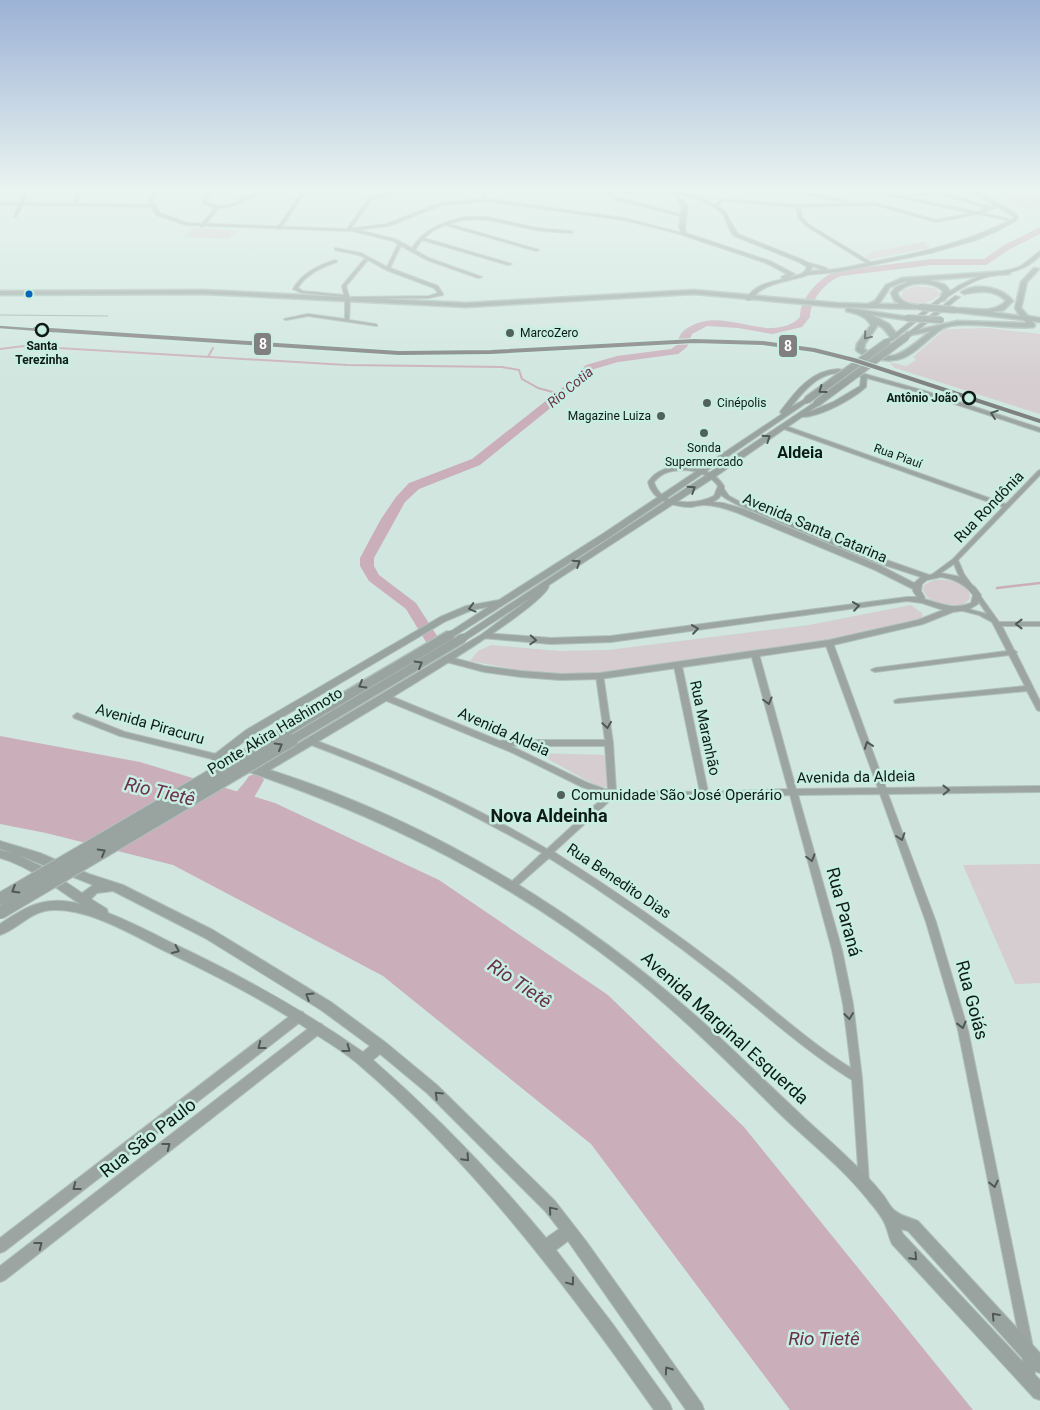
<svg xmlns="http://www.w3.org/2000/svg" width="1040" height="1410" viewBox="0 0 1040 1410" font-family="Roboto,sans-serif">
<rect width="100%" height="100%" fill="#d0e6de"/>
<!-- green -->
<g fill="#d5cdd0">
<path d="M1008,189l32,2v16h-9l-1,3c-14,-2 -15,-8 -23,-15l-16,-3 2,-2z"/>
<polygon points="194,228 237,231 229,239 185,237"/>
<polygon points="924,242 927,243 925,246 932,247 868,260 865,256 872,252"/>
<path d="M916,286l18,2 7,6c-13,10 -26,16 -40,3l2,-7z"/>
<polygon points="989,328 1040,334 1040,414 895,368 889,362 906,366 916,360 913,357 945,329"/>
<path d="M934,580c13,-1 35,2 36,18 -10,16 -43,8 -47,-9l1,-4z"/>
<polygon points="911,605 923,614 920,621 819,644 599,674 536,673 470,661 478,651 491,645 559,651 608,650 809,625"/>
<polygon points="537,753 604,755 611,788 595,785"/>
<polygon points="1040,864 1040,983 1015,984 963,865"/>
</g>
<!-- water -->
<polygon fill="#caafbb" points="0,736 140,762 275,803 439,880 608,995 744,1127 973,1410 790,1410 591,1144 383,976 173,865 46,833 0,824"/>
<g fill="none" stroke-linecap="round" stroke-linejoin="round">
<!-- stream-far1 -->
<g stroke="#caafbb" stroke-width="2">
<polyline points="0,349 24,346 347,365 502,367 519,370 522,379 538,388 560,394"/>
<polyline points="208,357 213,348"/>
</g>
<!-- stream -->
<polyline stroke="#caafbb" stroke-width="2.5" points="997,588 1040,583"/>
<!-- river -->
<g fill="#caafbb" fill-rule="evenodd">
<path d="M1040,227v7l-30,15 -24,16h-54l-91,11c-16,6 -31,24 -31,41l-8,10 -30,7 -34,-6 -31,-2 -15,8 -5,13 -9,7 -60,8 -24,7 -15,16 -99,80 -61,24 -14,13 -31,56v8l5,9 37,28 23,36 -3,3h-10l-20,-33 -37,-28 -9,-15v-8l21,-39 15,-22 13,-14 63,-24 99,-78 15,-16 31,-9 54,-7 7,-5c0,-9 5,-14 13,-18 27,-14 53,2 81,2 10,0 22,-4 28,-11 0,-19 19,-39 36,-46l96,-12h52l20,-14z"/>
<path d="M255,774l6,2 3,4c-8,14 -20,40 -38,35l-3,-5c7,-12 18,-22 26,-34z"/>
</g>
<!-- minor casing -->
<g stroke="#afc0b9" stroke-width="2">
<g id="minor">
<polygon points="24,189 28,189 24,203 74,204 76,189 80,189 78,204 151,205 153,206 151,207 23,205 16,217 14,217 19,205 0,205 0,203 20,203"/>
<path d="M212,189h4l-9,9v4l7,3h5l2,1 13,-3 27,-14h5c-14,9 -30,19 -47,19l-16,19h-2v-2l14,-17 -12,-5v-5z"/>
<polygon points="316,189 321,189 303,196 280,229 278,229 277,228 301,194"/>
<polygon points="405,189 411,189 372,199 349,231 347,231 346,230 370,197"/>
<polygon points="478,189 482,189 487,201 485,201"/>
<polygon points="754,189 767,189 809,193 847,201 845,202 809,195"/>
<polygon points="859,189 866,189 978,212 986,208 938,193 913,196 911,195 953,189 964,189 943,192 990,207 999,204 999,206 982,213 1009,219 1007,220 978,214 936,222 875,205 800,207 802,217 808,224 872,263 872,265 870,265 806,226 798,217 796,207 725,201 722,201 717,207 714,206 721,199 795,205 875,203 936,220 972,213"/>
<polygon points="610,190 612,191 613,194 620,198 686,216 684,217 618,200 610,196 608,191"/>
<path d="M465,217h22l50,11 34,3 2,1 -2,1c-12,-1 -23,-1 -35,-3 -29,-5 -58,-17 -87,-6l90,26 -3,1 -91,-26 -11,5 -10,8 88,26 -4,1 -86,-25 -7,10 14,8 53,19 -4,1 -51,-18 -26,-14 -11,22 48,18 5,8v1l-14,3 -77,1v-2h2l75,-1 9,-3 -4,-5 -48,-18 -18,-10 -22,26 4,14 -1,20 26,4 2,1v1l-69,-10 -22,4 -2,-1 24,-5 37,5v-22l-43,-4 -9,-4c8,-15 26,-24 42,-29l2,1v1c-15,5 -32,13 -39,26l5,3 41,4 -2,-9 23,-28 -6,-3 -24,-5v-2l26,5 26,14 11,-23 -5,-3 -40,-10v-2l42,10 17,9c12,-19 31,-26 53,-31z"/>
<polygon points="865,374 925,391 1040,428 1040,432 921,393 863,377 862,376"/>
<polygon points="783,425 1006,504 1038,471 1040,470 1040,475 958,560 964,574 972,585 969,587 967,586 958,574 954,564 935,577 933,578 930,576 953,559 1003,507 781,428 781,426"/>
<polygon points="977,593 979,594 999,622 1040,622 1040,626 1002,626 1014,650 1017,652 1016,653 1040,701 1040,711 1037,710 1027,691 898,703 895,703 894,701 898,699 1025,686 1009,655 875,672 871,670 875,668 1007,651 992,622 979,615 959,610 958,609 961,607 987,614 974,595"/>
<path d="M827,641h4l2,2 53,145 154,-2v6l-152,2 48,128 32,108 66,322 1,24 -2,4 -4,2 -4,-2 -2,-4 -1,-24 -64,-322 -32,-108 -46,-128 -82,1 44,155 11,54 9,74 7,104 -1,4 -4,1 -4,-1 -1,-4 -7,-102c-45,-28 -85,-64 -126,-97 -57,-45 -116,-87 -177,-125l-34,30 -3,1 -3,-1 -1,-2 1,-2 33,-31c-29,-16 -58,-32 -88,-47 -48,-24 -98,-44 -148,-63l-1,-2 4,-3 3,1c50,19 99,39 148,63 29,14 58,30 87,47l59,-54 -24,-8 -69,-34 -131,-54 -1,-2 1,-2h6l112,46 3,-1h102l-9,-64 4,-2h3l10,69 3,48 84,1 -26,-126 4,-2 4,2 26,126 80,-3 -37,-135 4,-2 4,2 37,135 82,-1 -53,-145zM511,746h94l3,44 -20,-7zM790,795l42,155 11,54 8,64c-42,-26 -79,-60 -118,-91 -58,-45 -117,-86 -179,-125l60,-55 91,1z"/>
<polygon points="77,713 125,732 216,754 219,755 220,757 219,759 216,760 120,736 74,718 73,716"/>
</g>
</g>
<!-- tertiary casing -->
<g stroke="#afc0b9" stroke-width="2">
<g id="tertiary">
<polygon points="155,189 159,189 152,201 160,213 187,223 348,229 386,224 441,203 486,199 624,218 686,234 684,235 624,220 486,201 442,205 389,226 348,231 186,225 156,215 148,201"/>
<path d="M966,189h5l43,23 4,5 -1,3 -20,11 -21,9 -45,13 -92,19 -34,3 -3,-2 3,-2 18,-1 -24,-8v-2l28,8v2c17,-1 33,-6 50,-9 47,-9 93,-20 136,-42l1,-2 -4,-3z"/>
<path d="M682,466c17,0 33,6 42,20v3l5,7 11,6 138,55 51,18 12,-2 20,4 14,10 6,8 -3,9 -10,6 -15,2 -30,12 -94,22 -229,33 -39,1 -40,-3 -37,-5 -41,-11 -1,-2 1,-2 3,-1 38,10 37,5 40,3 39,-1 229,-33 89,-20 25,-10 -21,-7 -15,-2 -296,41 -60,2 -69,-6 -1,-2 1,-2 3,-1 66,5 60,-2 296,-39h10l-4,-6v-2l-38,-19 -137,-57c-11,-4 -22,-8 -34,-8 -4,0 -8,1 -12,2 -18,0 -40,-6 -44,-25 8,-12 20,-15 34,-16zM687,470c12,2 23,5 31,16l-4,10c-18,9 -53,11 -60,-14 9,-11 20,-12 33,-12zM721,495l4,3 11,6 136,57 49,16 -7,6 -33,-17 -137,-57 -21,-6 -10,-1 6,-4zM941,577c13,2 24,7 32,18l-2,8c-17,7 -30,1 -47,-4l1,-1 -4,-7 1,-7 5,-4z"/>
<polygon points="299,1011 303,1012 305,1016 303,1020 5,1251 0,1253 0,1238 295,1012"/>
<polygon points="318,1023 322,1024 324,1028 322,1032 5,1280 0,1282 0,1266 314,1024"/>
</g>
</g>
<!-- secondary casing -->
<g stroke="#afc0b9" stroke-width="2">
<g id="secondary">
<polygon points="598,189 611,189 634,193 632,194"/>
<path d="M625,189l48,2 30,7 22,13 13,23 65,26 10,6 -5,9c-19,7 -45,7 -57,25h-4l-1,-1c8,-14 23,-17 37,-20l-2,-2 6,-3 -21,-11 -84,-28 -3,-8 3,-21 -10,-13 -45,-3zM677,194c16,3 36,8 46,21 5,7 5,15 11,21l65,26 8,5 -3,6 -16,5 7,-4 -25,-13 -84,-28 -1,-6 3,-21z"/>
<path d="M1040,251v5c-23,22 -41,14 -67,26 -30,14 -54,39 -81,59l-5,-1 50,-40 21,-14 21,-10 34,-7 8,-3z"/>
<polygon points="955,296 960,297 908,338 904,338 904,336"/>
<path d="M838,369l29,6 -1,12c-13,12 -46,30 -64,30l-87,60 -166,108c0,24 -244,164 -279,185 164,52 320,148 446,264 27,25 52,50 79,75 17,17 36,32 53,49 13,12 25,24 36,38 3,4 5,9 9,13 5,6 18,9 25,12l122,132v20l-6,-2 -126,-140 -7,-2 2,5 137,146v20l-6,-2 -142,-154c-3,-6 -4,-13 -7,-20 -4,-9 -11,-17 -17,-24 -26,-33 -59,-58 -89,-87 -49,-49 -99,-99 -154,-142 -126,-99 -261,-163 -413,-211l-1,-3 35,-27 194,-113 26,-11 33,-6 105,-67 178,-119 -2,-2c15,-20 31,-42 58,-43zM838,373l23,4 -1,9 -27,16 -24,10 12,-9 -6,-1 -106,71 -251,165 2,2h6l66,-43 -50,37 -223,133 -34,-11 29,-22 192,-113 26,-11 16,-3 -43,28 2,2h6l157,-100 199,-136v-2h-4l-14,8c12,-15 26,-33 47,-34z"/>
<path d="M0,841l40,12 49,21 34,11 90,45 118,72 54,40 52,43 118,116 31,40 116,163 2,6h-18l-118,-169 -12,9 56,73 58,81 2,6h-18c-88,-125 -181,-248 -297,-347 -12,-10 -26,-19 -39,-27 -48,-33 -99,-59 -151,-84 -33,-16 -76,-43 -113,-42 -23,0 -34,18 -54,25v-11c28,-19 46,-29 80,-20 -26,-17 -49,-37 -80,-46v-8l12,3 -12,-4zM18,855l75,30 -11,8 -37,-25zM113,891l92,47 116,72 49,36 -7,6c-60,-42 -123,-77 -189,-108 -22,-11 -43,-22 -66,-31l-1,-4 -16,-10 6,-6zM380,1054l47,39 118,118 14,18 -13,9c-53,-64 -110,-123 -173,-178z"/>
</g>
</g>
<!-- primary casing -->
<g stroke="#afc0b9" stroke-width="3">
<g id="primary">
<path d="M1034,268l5,1 -12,13 -6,26 7,8 12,2v4l-8,-1 3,4 -1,2c-21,3 -77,-8 -92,2 -24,16 -34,39 -69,29 -6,-2 -12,-3 -17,-8l1,-6 14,-19c-6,-10 -14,-11 -25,-14v-2l2,-1 61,9v2l-2,1 -35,-5 17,9 10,13 -7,2 -9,-11 -5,-3 -13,19 -1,5c32,18 43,-1 67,-18l-25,5v-4h3l48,-11 69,2 -2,-3 -69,-8 -3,-2c11,-7 37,8 54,-9 -11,-12 -27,-10 -42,-7l-3,-2c15,-10 41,-5 52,9l-9,9 -12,2 28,4 -5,-8 6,-26z"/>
<path d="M1008,271l2,1v2l-81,6 16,5 5,6 -5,9 -2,1 -3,-2 3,-8c-12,-11 -34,-10 -46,2 5,12 16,11 26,13l1,1 -3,2 -84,-2 -143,-13 -228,13 -263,-13 -203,1v-4l203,-1 263,13 228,-13 143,13 31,1 7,-3 11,-16 16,-7zM903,282h5l-12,5 -5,6 3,7 5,4h-20l11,-17z"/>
</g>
</g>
<!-- minor -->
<use href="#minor" fill="#9ca5a2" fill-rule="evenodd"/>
<!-- tertiary -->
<use href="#tertiary" fill="#9ca5a2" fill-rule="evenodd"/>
<!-- secondary -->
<use href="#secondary" fill="#99a4a0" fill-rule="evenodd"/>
<!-- primary -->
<use href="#primary" fill="#9aa7a2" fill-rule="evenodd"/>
<!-- rail -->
<polyline stroke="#9daba7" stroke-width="1" points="0,315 108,316"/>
<!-- secondary-bridge-far2 casing -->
<g stroke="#afc0b9" stroke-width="9" stroke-linecap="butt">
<g id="secondary-bridge-far2">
<polyline points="807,400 887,342"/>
<polyline points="817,403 906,337"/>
</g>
</g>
<!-- secondary-bridge-far1 casing -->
<g stroke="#afc0b9" stroke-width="12" stroke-linecap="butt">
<g id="secondary-bridge-far1">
<polyline points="270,741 450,635"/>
<polyline points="290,741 463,638"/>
</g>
</g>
<!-- secondary-bridge casing -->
<g stroke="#afc0b9" stroke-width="14" stroke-linecap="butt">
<g id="secondary-bridge">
<polyline points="0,899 272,740"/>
<polyline points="0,913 292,740"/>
</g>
</g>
<!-- primary-bridge casing -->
<g stroke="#afc0b9" stroke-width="8" stroke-linecap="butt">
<g id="primary-bridge">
<polyline points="921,307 955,310"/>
<polyline points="907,318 941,320"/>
</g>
</g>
<!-- secondary-bridge-far2 -->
<use href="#secondary-bridge-far2" stroke="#99a4a0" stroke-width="7"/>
<!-- secondary-bridge-far1 -->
<use href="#secondary-bridge-far1" stroke="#99a4a0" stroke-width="9"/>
<!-- secondary-bridge -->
<use href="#secondary-bridge" stroke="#99a4a0" stroke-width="12"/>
<!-- primary-bridge -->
<use href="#primary-bridge" stroke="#9aa7a2" stroke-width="6"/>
<!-- rail-1-far1 casing -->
<g stroke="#c8eee1" stroke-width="4.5">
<polyline id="rail-1-far1" points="0,327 54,331"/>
</g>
<!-- rail-1 casing -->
<g stroke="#c8eee1" stroke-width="6">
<polyline id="rail-1" points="35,329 399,353 491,352 694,341 763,343 814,350 854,360 1040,421"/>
</g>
<!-- rail-1-far1 -->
<use href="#rail-1-far1" stroke="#808080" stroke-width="2.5"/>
<!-- rail-1 -->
<use href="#rail-1" stroke="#808080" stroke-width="4"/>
</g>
<!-- one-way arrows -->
<defs><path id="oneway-chevron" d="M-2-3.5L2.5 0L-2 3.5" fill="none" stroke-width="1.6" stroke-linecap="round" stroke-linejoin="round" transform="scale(1.25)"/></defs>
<use stroke="#4c5a55" href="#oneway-chevron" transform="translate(867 336) rotate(130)"/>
<g stroke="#4c5954">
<use href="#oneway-chevron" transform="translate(822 390) rotate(144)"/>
<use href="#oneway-chevron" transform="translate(767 438) rotate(-34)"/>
<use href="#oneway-chevron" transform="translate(692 489) rotate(-33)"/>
<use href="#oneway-chevron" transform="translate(577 563) rotate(-33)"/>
<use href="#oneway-chevron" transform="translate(472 608) rotate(165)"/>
<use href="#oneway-chevron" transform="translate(419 664) rotate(-31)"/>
<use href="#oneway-chevron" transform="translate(362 685) rotate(150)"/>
<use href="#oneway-chevron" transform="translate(279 746) rotate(-30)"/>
<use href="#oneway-chevron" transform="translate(102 852) rotate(-30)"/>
<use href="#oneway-chevron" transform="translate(15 890) rotate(149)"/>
<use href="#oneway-chevron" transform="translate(176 950) rotate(25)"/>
<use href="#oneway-chevron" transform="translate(309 996) rotate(-148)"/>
<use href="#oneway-chevron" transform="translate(347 1049) rotate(36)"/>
<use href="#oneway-chevron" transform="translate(438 1095) rotate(-136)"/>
<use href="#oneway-chevron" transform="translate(466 1158) rotate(47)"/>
<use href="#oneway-chevron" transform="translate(552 1210) rotate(-130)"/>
<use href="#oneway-chevron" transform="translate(914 1257) rotate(46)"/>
<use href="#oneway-chevron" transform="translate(571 1282) rotate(53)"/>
<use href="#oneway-chevron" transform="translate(995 1316) rotate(-132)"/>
<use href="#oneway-chevron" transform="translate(668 1370) rotate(-125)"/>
</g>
<g stroke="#4d5955">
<use href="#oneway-chevron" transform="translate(994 414) rotate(-161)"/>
<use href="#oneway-chevron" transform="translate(856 606) rotate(-8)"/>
<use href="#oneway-chevron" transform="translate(1019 624) rotate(180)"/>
<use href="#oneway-chevron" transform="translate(695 629) rotate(-8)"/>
<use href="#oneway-chevron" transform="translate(533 640) rotate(3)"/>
<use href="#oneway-chevron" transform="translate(768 701) rotate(75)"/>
<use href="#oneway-chevron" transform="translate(607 725) rotate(82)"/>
<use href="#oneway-chevron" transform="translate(868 745) rotate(-110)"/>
<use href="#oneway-chevron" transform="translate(946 790) rotate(-1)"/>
<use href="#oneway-chevron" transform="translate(901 837) rotate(72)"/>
<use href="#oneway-chevron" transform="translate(811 858) rotate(74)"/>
<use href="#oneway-chevron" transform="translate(849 1016) rotate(83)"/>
<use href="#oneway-chevron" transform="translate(962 1025) rotate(76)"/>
<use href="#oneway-chevron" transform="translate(261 1046) rotate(142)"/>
<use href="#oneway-chevron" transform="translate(167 1146) rotate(-38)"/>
<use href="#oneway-chevron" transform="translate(994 1184) rotate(78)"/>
<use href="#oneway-chevron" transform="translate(76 1187) rotate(142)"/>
<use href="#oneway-chevron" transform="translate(39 1245) rotate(-38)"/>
</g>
<!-- sky -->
<linearGradient id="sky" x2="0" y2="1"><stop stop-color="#9cb2d6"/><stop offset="0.49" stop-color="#eaf4f0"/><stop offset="1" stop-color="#eaf4f0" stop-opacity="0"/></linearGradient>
<rect width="1040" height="386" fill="url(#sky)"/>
<!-- markers -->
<circle fill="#0065bd" stroke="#c8eee1" stroke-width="2" cx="29" cy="294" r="4.5"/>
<g fill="#c8eee1" stroke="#0d1b16" stroke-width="2.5">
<circle cx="42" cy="330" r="6"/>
<circle cx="969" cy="398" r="6"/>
</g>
<g fill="#51625c" stroke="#c8eee1" stroke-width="2">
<circle cx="510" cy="333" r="5"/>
<circle cx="707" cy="403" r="5"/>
<circle cx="661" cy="416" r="5"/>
<circle cx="704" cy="433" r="5"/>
<circle cx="561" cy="795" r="5"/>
</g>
<g text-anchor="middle" stroke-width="5" stroke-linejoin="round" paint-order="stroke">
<!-- far-poi labels -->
<g font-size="12" fill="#0d1b16" stroke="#c8eee1" text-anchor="start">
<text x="520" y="337">MarcoZero</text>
<text x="717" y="407">Cinépolis</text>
<text x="651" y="420" text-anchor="end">Magazine Luiza</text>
<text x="704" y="452" text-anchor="middle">Sonda<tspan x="704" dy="14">Supermercado</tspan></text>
</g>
<!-- far-stop labels -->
<g font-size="12" font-weight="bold" fill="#0d1b16" stroke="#c8eee1">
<text x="42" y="350">Santa<tspan x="42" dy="14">Terezinha</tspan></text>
<text x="958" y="402" text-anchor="end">Antônio João</text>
</g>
<!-- far-street labels -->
<g font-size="12" fill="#0d1b16" stroke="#c8eee1">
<text transform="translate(898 456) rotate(20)" y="4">Rua Piauí</text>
</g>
<!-- far-water labels -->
<g font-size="14" font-style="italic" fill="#6a2f4b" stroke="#c8eee1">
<text transform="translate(570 387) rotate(-40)" y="5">Rio Cotia</text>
</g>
<!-- street labels -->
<g font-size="15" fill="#0d1b16" stroke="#c8eee1">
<text transform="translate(989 507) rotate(-46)" y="5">Rua Rondônia</text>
<text transform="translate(815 528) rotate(23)" y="5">Avenida Santa Catarina</text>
<text transform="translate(150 724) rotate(16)" y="5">Avenida Piracuru</text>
<text transform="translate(705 728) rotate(78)" y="5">Rua Maranhão</text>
<text transform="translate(275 731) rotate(-31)" y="5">Ponte Akira Hashimoto</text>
<text transform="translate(504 732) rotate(24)" y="5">Avenida Aldeia</text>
<text transform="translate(856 777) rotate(-1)" y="5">Avenida da Aldeia</text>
<text transform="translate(619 881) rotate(34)" y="5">Rua Benedito Dias</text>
</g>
<!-- poi labels -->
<g font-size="15" fill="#0d1b16" stroke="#c8eee1" text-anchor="start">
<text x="571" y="800">Comunidade São José Operário</text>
</g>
<!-- far-district labels -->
<g font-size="16" font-weight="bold" fill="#0d1b16" stroke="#c8eee1">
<text x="800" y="458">Aldeia</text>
</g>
<!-- quarter labels -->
<g font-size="18" font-weight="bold" fill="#0d1b16" stroke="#c8eee1">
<text x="549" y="822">Nova Aldeinha</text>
</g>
<!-- near-street labels -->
<g font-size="18" fill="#0d1b16" stroke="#c8eee1">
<text transform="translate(844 912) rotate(75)" y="6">Rua Paraná</text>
<text transform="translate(972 1000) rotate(75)" y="6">Rua Goiás</text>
<text transform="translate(725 1028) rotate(42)" y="6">Avenida Marginal Esquerda</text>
<text transform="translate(148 1138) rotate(-38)" y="6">Rua São Paulo</text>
</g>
<!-- near-water labels -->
<g font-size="19" font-style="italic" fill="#6a2f4b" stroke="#c8eee1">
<text transform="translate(160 791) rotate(13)" y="7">Rio Tietê</text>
<text transform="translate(520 983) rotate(34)" y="7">Rio Tietê</text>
<text x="824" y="1345">Rio Tietê</text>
</g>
</g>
<g stroke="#c8eee1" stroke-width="2">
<rect x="253" y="332" width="19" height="24" rx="5" fill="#808080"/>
<rect x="778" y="334" width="20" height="24" rx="5" fill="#808080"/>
</g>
<g font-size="14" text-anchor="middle" font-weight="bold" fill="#fff">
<text x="263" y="349">8</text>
<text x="788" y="351">8</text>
</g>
</svg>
